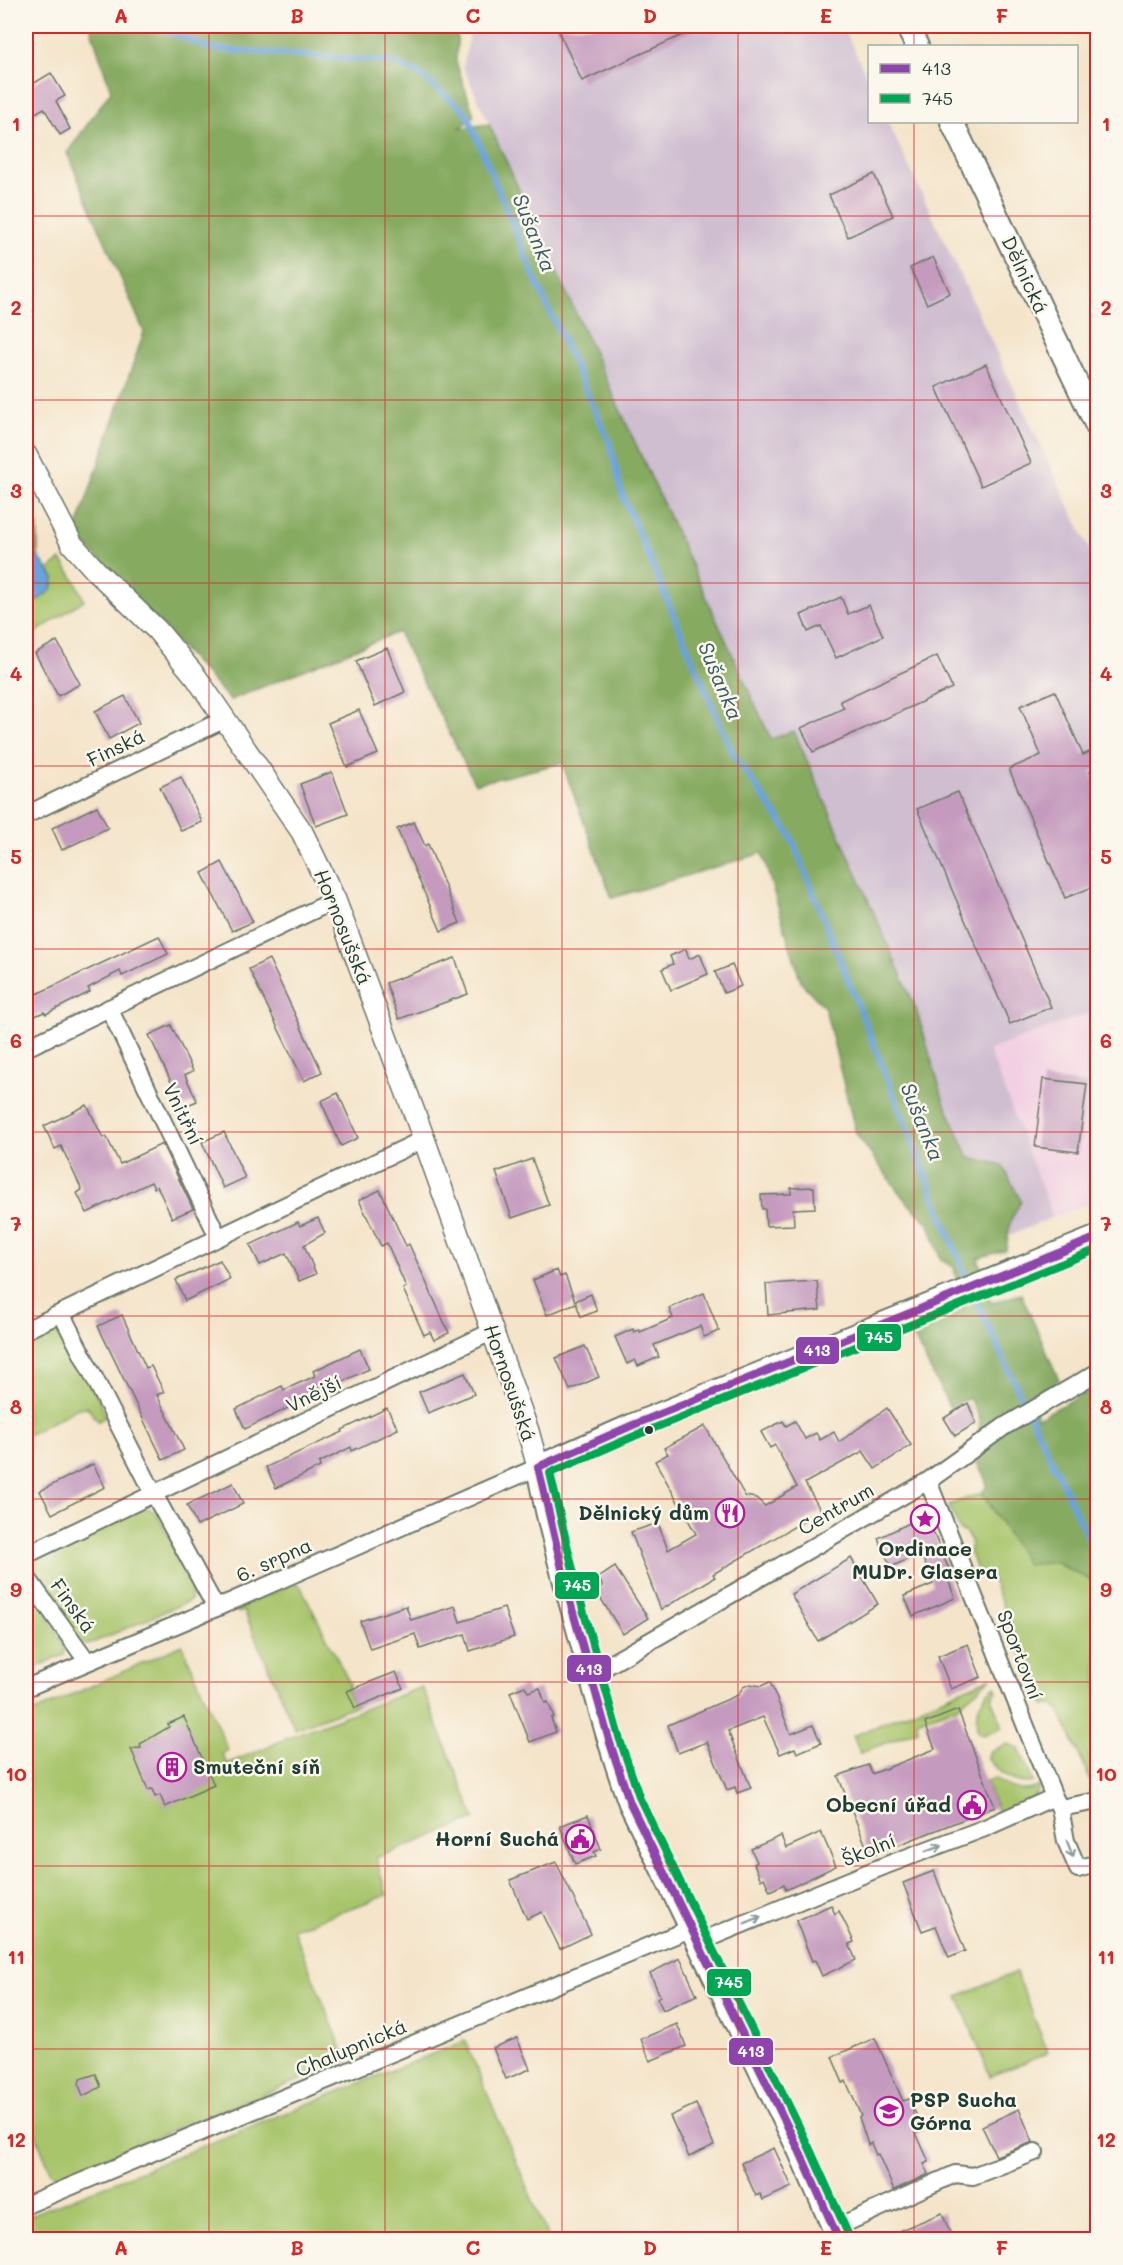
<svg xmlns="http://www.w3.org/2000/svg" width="1123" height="2265" viewBox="0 0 1123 2265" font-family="Mali,sans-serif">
<rect width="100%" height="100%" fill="#fbf7ec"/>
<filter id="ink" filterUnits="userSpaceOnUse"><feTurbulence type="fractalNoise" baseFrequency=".0167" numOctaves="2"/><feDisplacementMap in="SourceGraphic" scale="12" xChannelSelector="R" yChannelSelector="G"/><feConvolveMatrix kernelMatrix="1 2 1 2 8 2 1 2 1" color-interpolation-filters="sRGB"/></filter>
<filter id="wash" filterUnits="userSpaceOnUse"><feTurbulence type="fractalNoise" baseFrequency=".008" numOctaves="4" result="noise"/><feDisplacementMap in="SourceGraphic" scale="24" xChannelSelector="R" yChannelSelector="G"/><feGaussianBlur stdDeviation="1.35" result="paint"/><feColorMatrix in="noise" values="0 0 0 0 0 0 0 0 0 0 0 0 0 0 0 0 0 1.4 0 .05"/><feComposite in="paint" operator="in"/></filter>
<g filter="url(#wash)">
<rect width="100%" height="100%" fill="#f4e4c9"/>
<!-- built -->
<polygon fill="#f2cfe2" points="1097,1010 1097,1202 1053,1217 989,1050"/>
<!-- industrial -->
<polygon fill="#cfbdd0" points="471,26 843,26 869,81 870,122 888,122 1097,565 1097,1010 989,1050 1053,1217 979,1249 782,763 463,67"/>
<!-- green -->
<g fill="#a8c56c" stroke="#648150" stroke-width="1.5">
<polygon points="61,560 76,582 84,600 26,639 26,609 52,589 54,578 48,570"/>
<path d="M50,1325c25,11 44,66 56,92l-8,4 -11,-14 -9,1 -52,28v-99z"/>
<polygon points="982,1493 996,1516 1054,1562 1097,1583 1097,1795 1059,1710 1053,1705 1045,1705 1040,1699 989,1572 979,1574 969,1552 972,1542 965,1532 960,1531 949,1505"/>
<polygon points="148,1508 155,1512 161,1521 192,1585 191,1600 88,1645 83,1644 74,1637 37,1574 35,1564 38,1558 140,1509"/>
<polygon points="26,1581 39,1599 65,1648 64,1655 26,1672"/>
<polygon points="293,1584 297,1584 301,1587 350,1684 347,1691 354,1706 295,1729 244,1611 238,1613 237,1608"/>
<polygon points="182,1645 228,1750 222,1754 227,1764 297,1734 422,1687 475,1819 376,1858 387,1895 293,1929 347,2061 57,2177 50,2171 26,2109 26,1710 32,1713 41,1709"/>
<polygon points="992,1677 957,1707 917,1721 918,1730 860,1753 853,1736"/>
<path d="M995,1686l2,6 -3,1 -2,8 10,23 -1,4 -18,7 -5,-3c-5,-19 2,-34 17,-46z"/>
<path d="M1008,1744l11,4 14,34c-20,4 -35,-10 -46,-24l3,-7z"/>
<path d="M995,1778c13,11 29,16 44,8 -2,16 -27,24 -41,27l-12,-31z"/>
<polygon points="1016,1972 1048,2053 990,2076 958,1996"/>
<polygon points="465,2041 549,2239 26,2239 26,2217"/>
</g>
<!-- forest -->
<g fill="#86aa60" stroke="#52744a" stroke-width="1.5">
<polygon points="90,26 458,26 456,62 474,115 461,128 489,124 771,739 794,731 916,1009 944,1102 969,1157 1002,1165 1021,1201 1010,1222 1006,1250 978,1258 991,1303 1021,1294 1059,1380 1030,1400 1038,1418 1097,1387 1097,1583 1055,1562 1027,1565 982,1493 986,1487 986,1479 976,1461 980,1419 969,1397 950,1408 909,1328 963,1310 954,1267 941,1260 929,1224 904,1199 856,1134 825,1008 801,982 762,853 612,898 562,763 475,784 398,632 230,700 75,533 144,332 67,153 111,91"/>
<polygon points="29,513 38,526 38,556 26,557 26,517"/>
</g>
<!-- water -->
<polygon fill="#6ba3da" stroke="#457087" stroke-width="1.5" points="38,556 54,578 52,589 26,609 26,557"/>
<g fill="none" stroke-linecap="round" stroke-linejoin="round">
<!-- stream -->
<g stroke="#6ba3da" stroke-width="6">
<polyline points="153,26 212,49 391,62 416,72 466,112 540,290 610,443 622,494 733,754 790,834 969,1284"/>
<polyline points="973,1294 1098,1559"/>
</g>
</g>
<g id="blocks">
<!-- building -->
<g fill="#c49abe">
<polygon points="556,26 702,26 582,81"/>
<polygon points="51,73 65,96 56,101 70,129 60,135 44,108 34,114 26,98 26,88"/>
<polygon points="874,174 893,216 848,237 829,195"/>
<polygon points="933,257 950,293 927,304 910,268"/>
<polygon points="986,364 1031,463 981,486 936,387"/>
<polygon points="841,597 848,614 869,605 883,636 836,658 821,626 808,632 801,615"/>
<polygon points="57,641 80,684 58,696 35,653"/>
<polygon points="387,648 405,692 375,706 356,661"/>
<polygon points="937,656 952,688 813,752 801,728 844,708 840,701"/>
<polygon points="1055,691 1083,755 1098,748 1098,768 1090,771 1098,788 1098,885 1065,898 1009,769 1041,755 1020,706"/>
<polygon points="125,696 139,723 109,739 95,711"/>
<polygon points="359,710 378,754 347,767 328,723"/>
<polygon points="332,772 348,814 316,826 300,784"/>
<polygon points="181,777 202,822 181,831 160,787"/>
<polygon points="958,792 1051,1007 1010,1024 917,809"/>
<polygon points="97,806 108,828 62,850 52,828"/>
<polygon points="414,822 425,846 428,844 460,923 441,931 397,829"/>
<polygon points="222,862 253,922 232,931 202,873"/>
<polygon points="159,936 168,954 122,976 120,971 88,988 90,992 46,1014 44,1012 26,1020 26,999"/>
<polygon points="686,949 689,959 700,954 708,974 671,990 662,969 673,964 670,956"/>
<polygon points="455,958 468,994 399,1019 386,983"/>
<polygon points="269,959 322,1072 304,1081 249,969"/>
<polygon points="732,965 741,986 724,993 715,972"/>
<polygon points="171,1025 193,1071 185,1075 197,1101 183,1107 149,1035"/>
<polygon points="1043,1079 1087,1084 1078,1152 1035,1147"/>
<polygon points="338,1093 358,1138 341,1146 321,1101"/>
<polygon points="87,1105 103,1138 106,1136 120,1164 162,1144 193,1209 172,1218 157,1186 154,1188 151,1182 87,1213 77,1193 82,1190 61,1146 55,1149 44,1126"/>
<polygon points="224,1132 245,1178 223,1188 202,1142"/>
<polygon points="532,1159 549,1205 512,1218 496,1172"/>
<polygon points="814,1187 815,1208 793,1209 794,1225 766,1226 765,1209 762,1209 761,1195 791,1194 791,1188"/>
<polygon points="380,1190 406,1246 409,1244 449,1333 434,1340 430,1332 424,1335 403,1289 406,1287 387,1243 381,1246 359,1200"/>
<polygon points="318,1218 325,1233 304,1245 316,1274 299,1281 286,1253 260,1265 250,1245 298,1222 300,1226"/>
<polygon points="220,1260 230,1279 185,1301 176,1280"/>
<polygon points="557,1270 560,1277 565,1275 575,1301 591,1294 597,1311 581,1317 576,1303 547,1315 533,1280"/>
<polygon points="817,1281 820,1310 768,1315 766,1284"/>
<polygon points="704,1293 719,1331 704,1337 700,1326 654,1345 659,1357 638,1366 635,1360 627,1364 615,1337 633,1329 634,1332 639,1330 640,1332 673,1318 669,1308"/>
<polygon points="122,1315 146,1368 151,1366 164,1392 157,1395 184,1450 163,1460 98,1326"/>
<polygon points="585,1346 599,1377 570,1390 556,1358"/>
<polygon points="360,1349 369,1369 245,1429 236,1409 282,1386 284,1390 315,1376 313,1371"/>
<polygon points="465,1373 474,1394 428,1413 419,1392"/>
<polygon points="968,1403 976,1423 955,1436 944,1418"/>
<polygon points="387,1408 398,1429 352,1451 351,1447 319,1463 320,1467 276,1488 266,1467 343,1432 342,1430"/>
<polygon points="887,1408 911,1445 875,1469 863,1451 805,1483 821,1511 713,1574 715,1577 661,1610 631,1532 658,1523 668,1550 696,1534 655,1461 668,1454 664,1448 705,1426 745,1496 756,1498 765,1506 797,1487 775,1445 770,1448 761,1432 783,1421 786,1426 795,1421 805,1439 816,1433 820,1440 834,1432 839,1442"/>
<polygon points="93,1464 105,1487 52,1514 40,1491"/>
<polygon points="233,1483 243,1504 197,1526 187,1505"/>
<polygon points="920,1518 928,1520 950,1572 946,1574 955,1598 913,1616 904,1596 933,1584 921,1553 891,1567 878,1538"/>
<polygon points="851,1558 878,1604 818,1641 791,1594"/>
<polygon points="615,1567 648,1618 623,1634 596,1591 603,1586 598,1578"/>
<polygon points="406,1606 411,1620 455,1606 460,1622 504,1608 514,1637 470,1651 465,1634 420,1649 415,1634 370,1649 360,1621"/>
<polygon points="968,1644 981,1677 951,1689 938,1656"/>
<polygon points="396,1672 403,1688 355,1708 347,1691"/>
<polygon points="770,1682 791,1734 813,1725 821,1743 797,1753 795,1748 780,1754 763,1717 728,1731 751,1788 737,1793 735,1787 727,1790 707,1742 678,1753 668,1725 738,1695 743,1687 750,1684 761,1686"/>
<polygon points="525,1686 528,1692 540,1688 545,1703 548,1702 554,1717 551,1718 556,1732 530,1742 510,1692"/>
<polygon points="958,1710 995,1807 870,1856 838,1776 868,1765 872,1774 935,1749 925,1723"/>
<polygon points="184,1717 214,1785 165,1807 160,1795 155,1797 152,1789 148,1790 131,1749 141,1748 140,1744 169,1727 168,1724"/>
<polygon points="588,1815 601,1849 594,1852 596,1856 575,1864 560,1826"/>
<polygon points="821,1832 836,1866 786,1890 784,1884 770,1891 764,1878 761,1880 754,1864 757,1862 751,1849 781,1836 786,1848"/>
<polygon points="556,1862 591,1934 560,1949 542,1912 527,1919 510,1880"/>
<polygon points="934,1871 965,1951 949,1958 936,1926 922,1931 903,1883"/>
<polygon points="831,1905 835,1914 839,1911 847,1927 854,1942 849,1944 856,1960 822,1976 815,1960 812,1961 796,1921"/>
<polygon points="680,1958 697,1995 663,2010 657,1998 660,1996 650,1973"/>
<polygon points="677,2024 686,2046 650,2061 641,2039"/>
<polygon points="517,2038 530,2069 506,2079 493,2048"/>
<polygon points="875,2038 903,2101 909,2099 923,2130 916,2133 929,2162 924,2164 929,2174 894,2190 878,2154 876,2155 871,2143 868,2145 859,2117 861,2116 846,2081 843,2083 832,2057"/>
<polygon points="96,2074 101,2087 83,2096 79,2085 80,2079"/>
<polygon points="696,2104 714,2145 689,2157 670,2116"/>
<polygon points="1019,2109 1033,2142 996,2156 982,2126"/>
<polygon points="774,2148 792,2187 763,2200 760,2194 756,2196 741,2163"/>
<polygon points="942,2213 953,2240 879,2240 879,2239"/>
</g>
</g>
</g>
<g filter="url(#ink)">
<use href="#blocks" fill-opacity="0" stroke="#6a7768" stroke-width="1.5"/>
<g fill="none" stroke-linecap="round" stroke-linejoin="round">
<!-- minor casing -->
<g stroke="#6a7768" stroke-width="20">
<g id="minor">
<polyline points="26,815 225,719"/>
<polyline points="109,1008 218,1237"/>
<polyline points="26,1048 335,900"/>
<polyline points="61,1313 154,1494 216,1608"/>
<polyline points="26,1330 424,1139"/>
<polyline points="928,1481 1054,1797 1060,1808 1098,1801"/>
<polyline points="26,1555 493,1331"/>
<polyline points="26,1576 87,1661"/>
<polyline points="591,1675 928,1481 1005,1426 1098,1372"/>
<polyline points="26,1688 216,1608 538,1467"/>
<polyline points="1060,1808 1066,1841 1078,1869 1098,1863"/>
<polyline points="699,1942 884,1866 985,1828 1054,1797"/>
<polyline points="26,2205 692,1928"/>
<polyline points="835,2228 955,2174 973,2176 1035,2152"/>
</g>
</g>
<!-- tertiary casing -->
<g stroke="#6a7768" stroke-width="24">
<polyline id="tertiary" points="26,455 72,544 96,571 157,630 196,677 302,832 335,900 424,1139 528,1431 538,1467"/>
</g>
<!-- secondary casing -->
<g stroke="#6a7768" stroke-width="26">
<g id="secondary">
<polyline points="907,26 917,46"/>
<polyline points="952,122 1098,428"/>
<path d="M839,2240l-40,-90 -169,-347c-16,-42 -27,-84 -39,-127 -19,-70 -40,-138 -53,-209l95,-42 465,-188"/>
</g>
</g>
<!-- minor -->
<use href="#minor" stroke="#fff" stroke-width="16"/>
<!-- tertiary -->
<use href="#tertiary" stroke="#fff" stroke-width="21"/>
<!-- secondary -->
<use href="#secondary" stroke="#fff" stroke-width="22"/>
<!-- bus-1 casing -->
<g stroke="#fbf7ec" stroke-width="12">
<g id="bus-1">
<polyline points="538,1467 569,1598 609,1740 630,1803 799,2150 839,2240"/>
<polyline points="538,1467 633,1425 1098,1237"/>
</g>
</g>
<!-- bus-2 casing -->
<g stroke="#fbf7ec" stroke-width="12">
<polyline id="bus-2" points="849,2236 808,2145 640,1799 619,1737 579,1595 550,1473 637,1435 1098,1249"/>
</g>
<!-- bus-1 -->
<use href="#bus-1" stroke="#8e44ad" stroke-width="8"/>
<!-- bus-2 -->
<use href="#bus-2" stroke="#00a651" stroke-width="8"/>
</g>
<!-- one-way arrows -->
<defs><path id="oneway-shaft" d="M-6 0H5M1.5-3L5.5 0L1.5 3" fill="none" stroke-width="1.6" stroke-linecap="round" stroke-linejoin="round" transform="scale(1.5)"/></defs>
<g stroke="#8f9e9a">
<use href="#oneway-shaft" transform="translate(934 1848) rotate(-21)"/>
<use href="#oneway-shaft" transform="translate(1070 1849) rotate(69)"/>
<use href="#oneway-shaft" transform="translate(753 1920) rotate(-22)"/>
</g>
</g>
<!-- grid -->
<path fill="none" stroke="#d62828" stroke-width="1.5" stroke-opacity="0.55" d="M209,26v2214M385,26v2214M562,26v2214M738,26v2214M914,26v20M914,122v2118M26,216h1072M26,400h1072M26,583h1072M26,766h1072M26,949h1072M26,1132h1072M26,1316h1072M26,1499h1072M26,1682h1072M26,1866h1072M26,2049h1072"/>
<!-- icons -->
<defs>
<g id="restaurant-ring" transform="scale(1.5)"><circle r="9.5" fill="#fbf7ec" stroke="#b5179e" stroke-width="1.5"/><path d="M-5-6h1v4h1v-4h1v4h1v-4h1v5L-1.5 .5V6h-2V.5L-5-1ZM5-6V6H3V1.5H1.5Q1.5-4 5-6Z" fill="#b5179e"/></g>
<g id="sight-ring" transform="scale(1.5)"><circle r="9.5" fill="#fbf7ec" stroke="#b5179e" stroke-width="1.5"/><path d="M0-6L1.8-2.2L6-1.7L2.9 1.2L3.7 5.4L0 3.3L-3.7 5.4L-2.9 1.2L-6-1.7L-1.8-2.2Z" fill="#b5179e"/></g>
<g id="building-ring" transform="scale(1.5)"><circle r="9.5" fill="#fbf7ec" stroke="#b5179e" stroke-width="1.5"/><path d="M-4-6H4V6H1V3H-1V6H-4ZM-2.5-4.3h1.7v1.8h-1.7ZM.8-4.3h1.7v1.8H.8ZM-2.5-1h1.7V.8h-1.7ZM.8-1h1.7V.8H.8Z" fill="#b5179e"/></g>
<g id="civic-ring" transform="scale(1.5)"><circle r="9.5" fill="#fbf7ec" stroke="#b5179e" stroke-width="1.5"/><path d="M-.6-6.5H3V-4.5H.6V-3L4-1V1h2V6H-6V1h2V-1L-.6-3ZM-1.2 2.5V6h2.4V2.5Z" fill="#b5179e"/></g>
<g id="school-ring" transform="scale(1.5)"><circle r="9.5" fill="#fbf7ec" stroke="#b5179e" stroke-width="1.5"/><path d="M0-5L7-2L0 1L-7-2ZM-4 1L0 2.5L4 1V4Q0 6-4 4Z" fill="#b5179e"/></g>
</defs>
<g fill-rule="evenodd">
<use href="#restaurant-ring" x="730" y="1513"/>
<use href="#sight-ring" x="925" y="1519"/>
<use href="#building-ring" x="172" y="1767"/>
<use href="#civic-ring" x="972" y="1805"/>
<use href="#civic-ring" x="580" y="1839"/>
<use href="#school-ring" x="889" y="2111"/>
</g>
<!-- markers -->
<circle fill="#1f3d34" stroke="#fbf7ec" stroke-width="2" cx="649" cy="1430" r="5"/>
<g text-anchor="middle" stroke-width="5" stroke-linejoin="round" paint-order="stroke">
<!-- street labels -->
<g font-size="20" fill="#1f3d34" stroke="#fbf7ec">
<text transform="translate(1025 275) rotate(65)" y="7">Dělnická</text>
<text transform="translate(116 748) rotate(-26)" y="7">Finská</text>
<text transform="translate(343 927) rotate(68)" y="7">Hornosušská</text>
<text transform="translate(183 1114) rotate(64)" y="7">Vnitřní</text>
<text transform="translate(510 1383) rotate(71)" y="7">Hornosušská</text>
<text transform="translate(314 1394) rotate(-26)" y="7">Vnější</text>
<text transform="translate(836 1509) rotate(-30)" y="7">Centrum</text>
<text transform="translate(274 1560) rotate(-24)" y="7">6. srpna</text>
<text transform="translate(73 1606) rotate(54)" y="7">Finská</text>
<text transform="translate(1020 1655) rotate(69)" y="7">Sportovní</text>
<text transform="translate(869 1850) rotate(-22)" y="7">Školní</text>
<text transform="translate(351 2048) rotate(-23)" y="7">Chalupnická</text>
</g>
<!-- poi labels -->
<g font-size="20" font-weight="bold" fill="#1f3d34" stroke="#fbf7ec" text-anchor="end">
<text x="709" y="1520">Dělnický dům</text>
<text x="925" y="1556" text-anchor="middle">Ordinace<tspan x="925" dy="23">MUDr. Glasera</tspan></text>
<text x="193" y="1774" text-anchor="start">Smuteční síň</text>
<text x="951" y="1812">Obecní úřad</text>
<text x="559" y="1846">Horní Suchá</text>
<text x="910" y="2107" text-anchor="start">PSP Sucha<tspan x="910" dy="23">Górna</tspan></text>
</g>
<!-- water labels -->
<g font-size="21" font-style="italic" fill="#365c66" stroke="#fbf7ec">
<text transform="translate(534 233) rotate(68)" y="7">Sušanka</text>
<text transform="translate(720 681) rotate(67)" y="7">Sušanka</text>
<text transform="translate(922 1122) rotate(68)" y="7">Sušanka</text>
</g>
</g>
<g stroke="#fbf7ec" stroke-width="2">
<rect x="856" y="1323" width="46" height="29" rx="6" fill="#00a651"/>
<rect x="795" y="1336" width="45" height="29" rx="6" fill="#8e44ad"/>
<rect x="554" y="1571" width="46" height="29" rx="6" fill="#00a651"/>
<rect x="566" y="1654" width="46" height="29" rx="6" fill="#8e44ad"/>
<rect x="706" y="1968" width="46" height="29" rx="6" fill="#00a651"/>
<rect x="728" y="2037" width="46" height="29" rx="6" fill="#8e44ad"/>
</g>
<g font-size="16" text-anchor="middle" font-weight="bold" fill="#fff">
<text x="879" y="1343">745</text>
<text x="817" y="1356">413</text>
<text x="577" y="1591">745</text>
<text x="589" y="1675">413</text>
<text x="729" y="1988">745</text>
<text x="751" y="2057">413</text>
</g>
<!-- margin -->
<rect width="1123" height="2265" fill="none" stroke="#fbf7ec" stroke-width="66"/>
<!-- legend -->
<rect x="868" y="45" width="210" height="78" fill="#fbf7ec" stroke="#a3ada2" stroke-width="1.5"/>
<rect x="880" y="64" width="30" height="9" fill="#8e44ad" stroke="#a3ada2" stroke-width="1.5"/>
<text x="922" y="75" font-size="18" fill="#1f3d34">413</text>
<rect x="880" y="94" width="30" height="9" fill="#00a651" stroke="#a3ada2" stroke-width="1.5"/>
<text x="922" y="105" font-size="18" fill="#1f3d34">745</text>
<rect x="33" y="33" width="1057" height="2199" fill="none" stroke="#d62828" stroke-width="2"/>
<g font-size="20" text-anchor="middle" font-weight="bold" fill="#d62828">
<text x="121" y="23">A</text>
<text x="297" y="23">B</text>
<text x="473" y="23">C</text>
<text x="650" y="23">D</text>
<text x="826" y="23">E</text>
<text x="1002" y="23">F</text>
<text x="16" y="131">1</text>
<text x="1106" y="131">1</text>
<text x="16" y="315">2</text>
<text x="1106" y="315">2</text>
<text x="16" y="498">3</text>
<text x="1106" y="498">3</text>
<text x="16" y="681">4</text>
<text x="1106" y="681">4</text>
<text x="16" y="864">5</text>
<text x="1106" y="864">5</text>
<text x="16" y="1048">6</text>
<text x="1106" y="1048">6</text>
<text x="16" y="1231">7</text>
<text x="1106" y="1231">7</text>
<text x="16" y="1414">8</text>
<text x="1106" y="1414">8</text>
<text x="16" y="1597">9</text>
<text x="1106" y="1597">9</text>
<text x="16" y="1781">10</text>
<text x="1106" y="1781">10</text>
<text x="16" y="1964">11</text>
<text x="1106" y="1964">11</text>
<text x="16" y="2147">12</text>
<text x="1106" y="2147">12</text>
<text x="121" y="2255">A</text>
<text x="297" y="2255">B</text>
<text x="473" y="2255">C</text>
<text x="650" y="2255">D</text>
<text x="826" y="2255">E</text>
<text x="1002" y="2255">F</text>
</g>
</svg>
